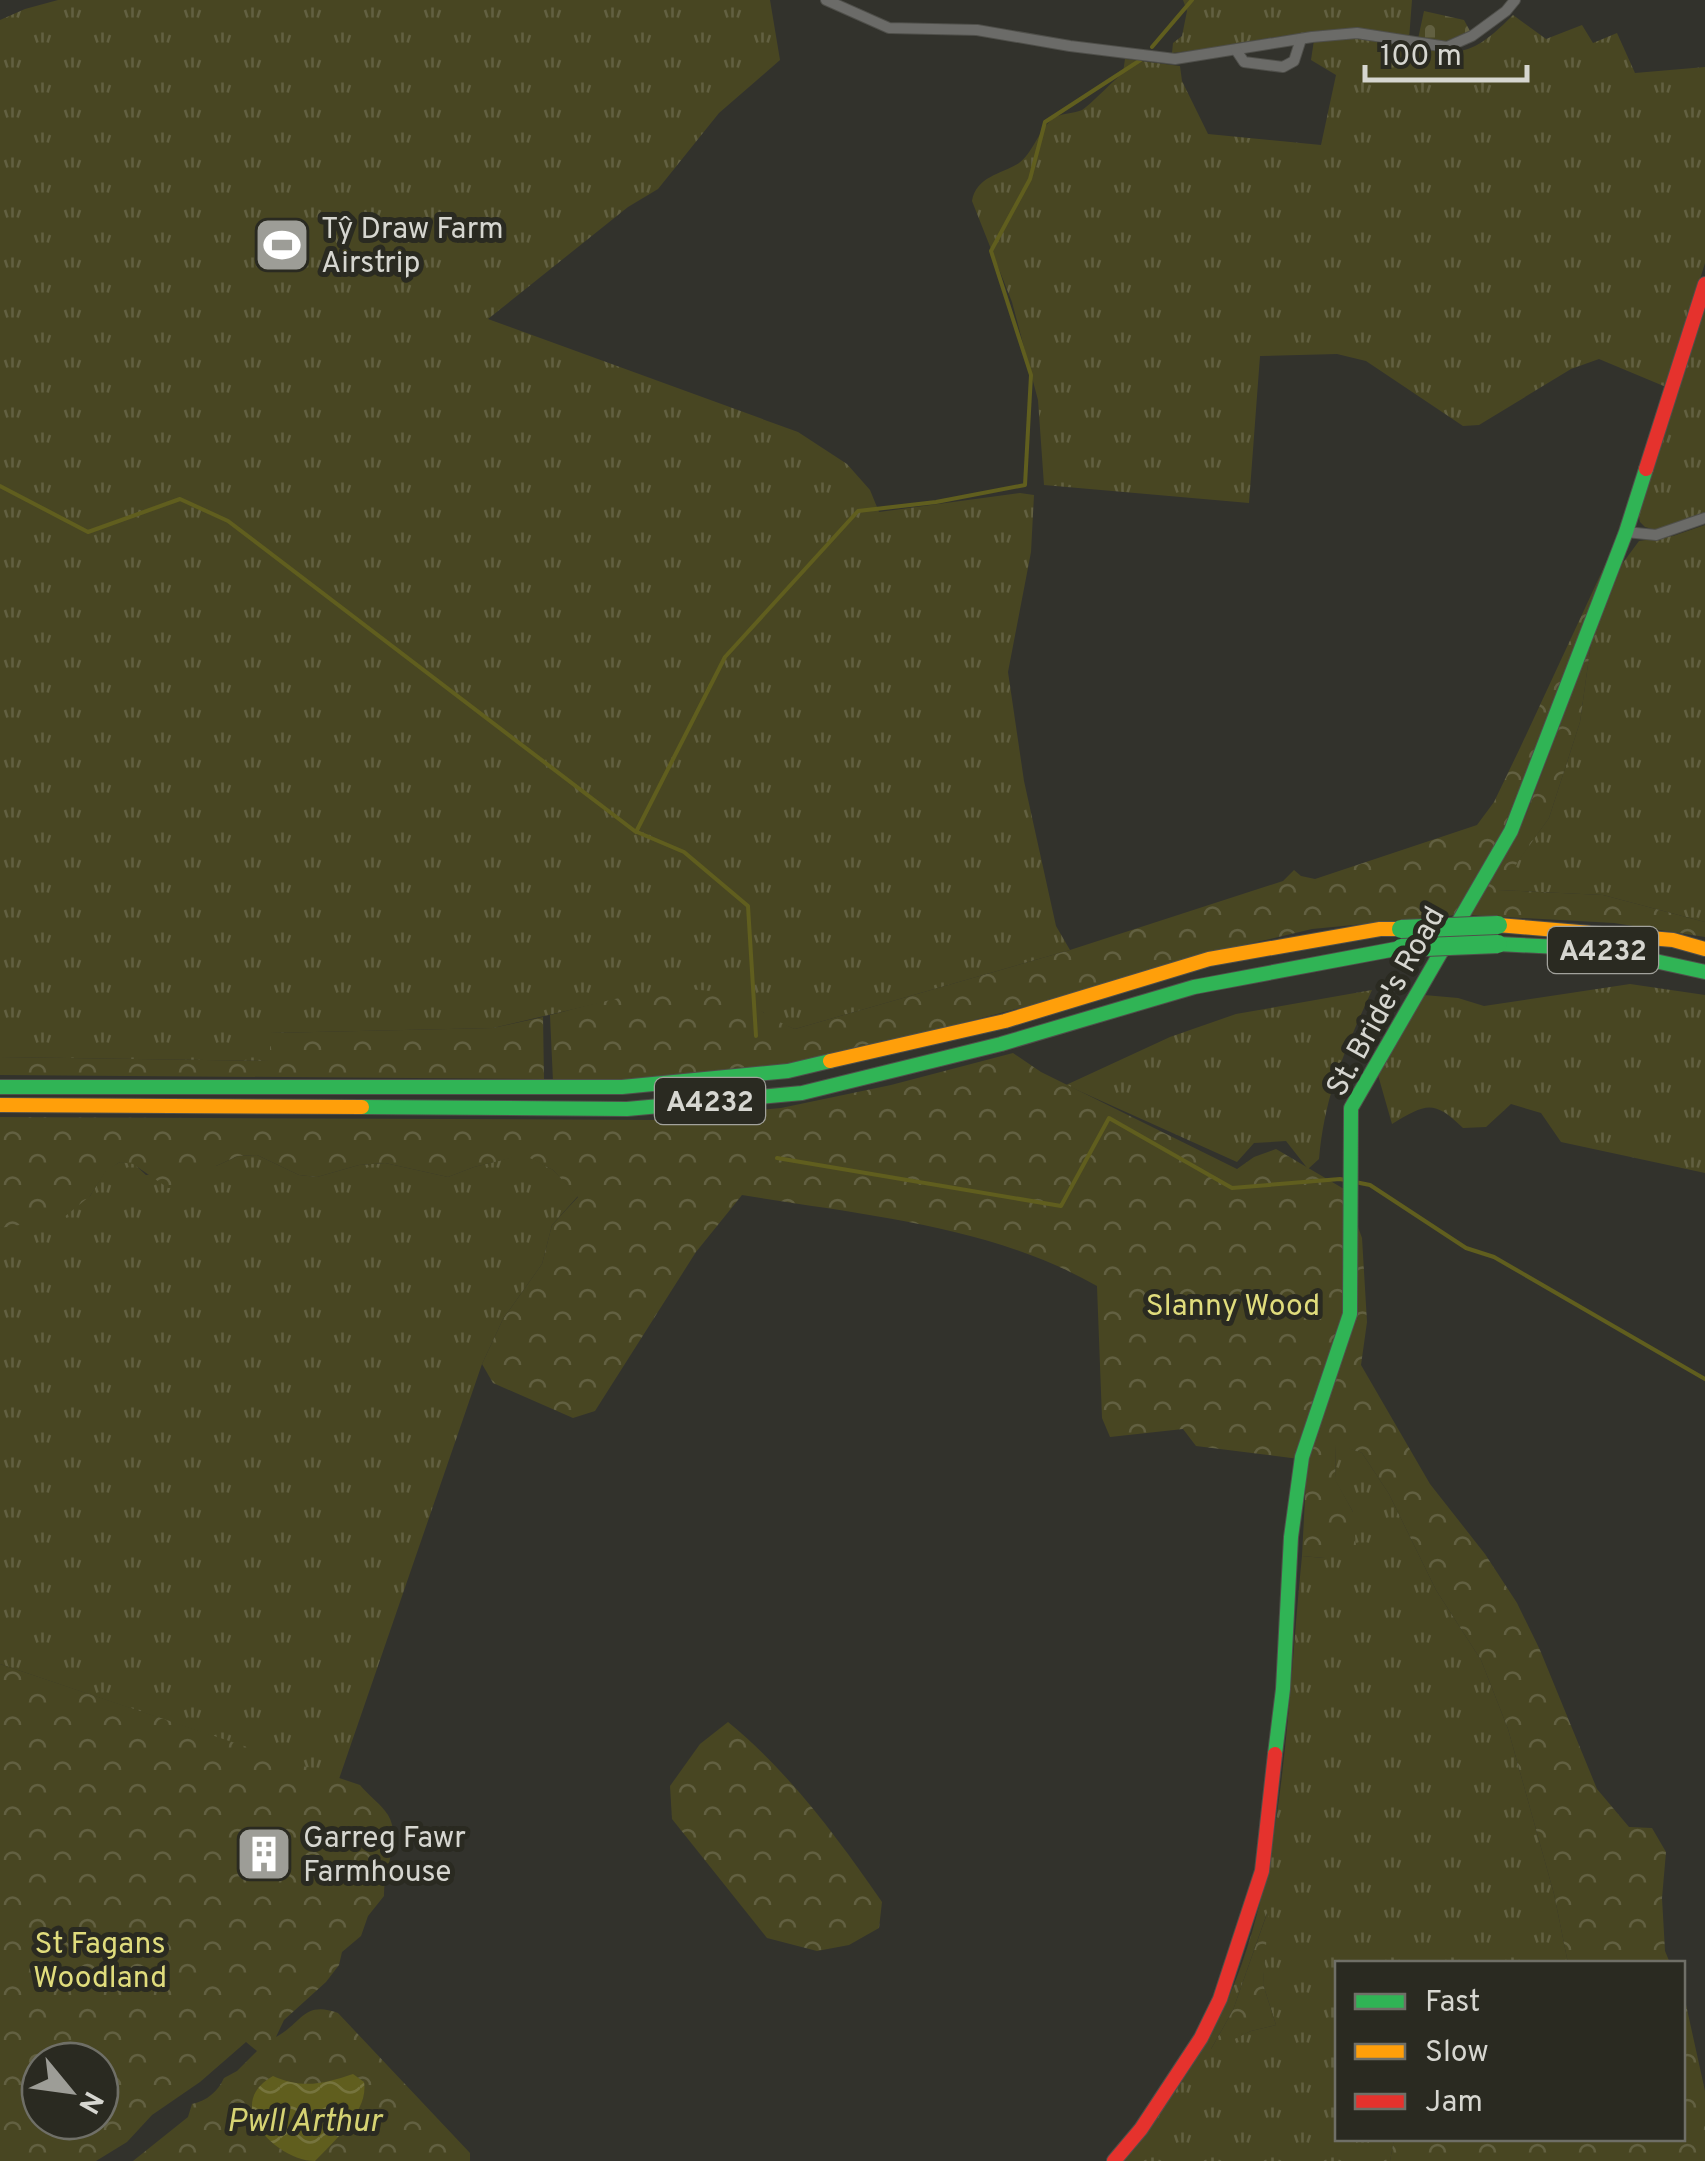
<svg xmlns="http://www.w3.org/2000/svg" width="1705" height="2161" viewBox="0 0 1705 2161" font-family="Overpass,sans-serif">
<defs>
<pattern id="grass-tufts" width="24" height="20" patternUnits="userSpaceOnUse" patternTransform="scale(2.5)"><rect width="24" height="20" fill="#484622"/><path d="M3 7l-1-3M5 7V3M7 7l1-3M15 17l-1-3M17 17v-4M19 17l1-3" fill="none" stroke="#626041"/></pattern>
<pattern id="forest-crowns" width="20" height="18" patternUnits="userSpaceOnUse" patternTransform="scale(2.5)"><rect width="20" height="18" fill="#484622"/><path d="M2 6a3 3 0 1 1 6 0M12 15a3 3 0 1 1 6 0" fill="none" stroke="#626041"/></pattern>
<pattern id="cemetery-stones" width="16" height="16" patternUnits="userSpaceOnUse" patternTransform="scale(2.5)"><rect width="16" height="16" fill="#484622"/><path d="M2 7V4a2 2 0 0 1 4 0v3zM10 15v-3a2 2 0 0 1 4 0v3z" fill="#626041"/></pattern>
<pattern id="water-waves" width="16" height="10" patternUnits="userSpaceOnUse" patternTransform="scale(2.5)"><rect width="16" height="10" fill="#605e1e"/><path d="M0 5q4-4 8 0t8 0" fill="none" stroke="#76743e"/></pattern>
</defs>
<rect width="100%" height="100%" fill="#32322c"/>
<!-- grass -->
<g fill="url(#grass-tufts)" fill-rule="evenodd">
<polygon points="58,0 770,0 780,60 719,113 658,189 628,207 488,319 798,432 847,464 870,490 879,512 1020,493 1034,495 1031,552 1008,672 1024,781 1056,926 1070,950 795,1029 773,1021 763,1012 621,998 493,1028 270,1033 270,1061 0,1057 0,20 25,9"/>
<path d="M1183,0h229l-3,39c-78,-23 -158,7 -237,14l1,-10 9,-7 5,-25z"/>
<path d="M1513,15l33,24 36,-14 11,18 24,-10 18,40 70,-6v196l-39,124 -67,-28 -28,10 -92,56 -16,1 -97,-65 -29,-7 -77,2 -11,147 -205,-18 -6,-85 -26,-98 -40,-101c4,-25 30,-27 47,-38 12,-8 20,-32 33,-44 8,-6 21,-5 30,-9 5,-2 33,-31 41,-37l2,-14 55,7 2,15 26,53 113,11 15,-70 -25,-15 3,-20c26,-1 53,-3 79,2 61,12 72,22 120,-27z"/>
<polygon points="1705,297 1705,513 1660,531 1645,527 1640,522 1638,513"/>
<polygon points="1705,525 1705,922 1603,895 1497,890 1549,818 1580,722 1591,643 1622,564 1639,541 1673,536"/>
<path d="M1630,984l75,11v178l-144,-31 -20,-29 -30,-9 -25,23 -23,1c-30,-29 -37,-24 -71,-4l-14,-49 46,-80 34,3 26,8z"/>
<path d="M1372,990c-27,60 -47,103 -53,169l-11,10 -22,-28 -32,2 -17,19 -171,-77 104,-48 66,-23z"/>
<polygon points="524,1154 553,1170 578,1196 552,1225 542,1264 503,1319 482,1364 339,1779 0,1664 0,1228 90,1196 106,1170 120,1162 133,1163 146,1175 216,1166 238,1156 257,1155 299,1175 317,1177 359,1165 385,1163 448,1177 474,1167"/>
<path d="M1336,1443l26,10 27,41 47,96 45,70 27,69 46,165 14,69 -230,1v174l56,1 -4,22h-268c45,-54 87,-113 113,-179 51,-129 53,-288 67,-426l22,2 29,-46 -18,-32zM1267,1913l-4,71 13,41 -25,6 -40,18 22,-39z"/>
</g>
<!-- forest -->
<g fill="url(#forest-crowns)" fill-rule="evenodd">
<path d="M1611,552l-104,270 -50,93 -145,14 -97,23 -144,43 -265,68 -133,16 -120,2 -3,-66c53,-13 132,-38 184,-18 22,8 39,24 61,32l275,-79 213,-69 11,-11 7,6 14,3 162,-54 17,-23 26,-54z"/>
<polygon points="1591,643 1580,722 1549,818 1498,890 1603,895 1705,922 1705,937 1614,923 1468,915 1511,846 1527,812"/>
<polygon points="543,1017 544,1079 0,1075 0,1057 270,1061 270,1033 493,1028"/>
<path d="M1013,1053l28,19 196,97 17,-12 22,-8 68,40 18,49 5,84 -6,43 69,119 55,70 32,49 23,47 57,139 32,38 23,1 14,24 -4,46 3,53 5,12h-102l-14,-69 -46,-165 -27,-69 -45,-70 -47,-96 -27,-41 -26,-9 -1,35 18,33 3,34 -32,12 -22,-2 5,-96 -111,-14 -13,-17 -73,8 -8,-19 -5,-132c-107,-61 -235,-71 -355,-91l-46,57 -101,159 -22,7 -80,-35 -11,-19 21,-45 39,-55 10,-39 26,-28 -25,-27 -29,-15 -50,12 -26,10 -63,-14 -26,2 -42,12 -18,-2 -42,-20 -19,1 -22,10 -20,21 -28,1 -35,-24 -13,-2 -14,9 -16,25 -27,22 -63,10v-111l657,3 124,-12 110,-23z"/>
<path d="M0,1664l360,121c8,10 21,19 28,30 14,23 -5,56 -4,81l-16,20 -7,20 -19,16 -3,13 -13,17 -42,38 -8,17c26,-14 28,-37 62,-24l132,140v8h-337l55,-44 4,-13c15,-3 26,-13 32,-26l13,-7 20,-20 -11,-9 -46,40 -48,33 -25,27 -31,19h-96zM40,2061h60v60h-60z"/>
<path d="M728,1722c61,50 109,115 154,180l-3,26 -30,17 -32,6 -50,-13 -95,-119 -2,-33 30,-42z"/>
<polygon points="1269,1908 1263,1984 1276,2025 1251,2031 1210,2051 1233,2010"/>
<polygon points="1683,1991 1705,2091 1705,2161 1390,2161 1394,2139 1682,2138"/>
</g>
<!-- cemetery -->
<polygon fill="url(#cemetery-stones)" points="1424,11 1464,20 1470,31 1441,43 1418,39"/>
<!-- water -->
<path fill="url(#water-waves)" d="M353,2074l11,8c5,29 -30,59 -49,79 -38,0 -94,-56 -42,-85 29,13 51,8 80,-2z"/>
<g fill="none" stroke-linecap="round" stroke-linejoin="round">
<!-- stream -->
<g stroke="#605e1e" stroke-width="4">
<polyline points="1152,47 1192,0"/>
<polyline points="0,486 88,532 180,499 228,521 636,832 725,657 858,511 936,502 1025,485 1031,375 991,251 1030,179 1045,122 1142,59"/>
<polyline points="637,832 684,852 748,906 756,1036"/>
<polyline points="777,1158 1061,1206 1109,1118 1232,1188 1340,1179 1370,1185 1466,1248 1494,1257 1705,1379"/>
</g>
<!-- street casing -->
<g stroke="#4f4f4a" stroke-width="12">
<g id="street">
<polyline points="826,0 889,28 977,30 1070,46 1175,59 1312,37 1357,33 1447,47 1472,36 1506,11 1515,0"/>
<polyline points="1236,50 1244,62 1283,67 1294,61 1301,39"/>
<polyline points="1626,532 1656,535 1705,518"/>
</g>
</g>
<!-- fast casing -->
<g stroke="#4f4f4a" stroke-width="16">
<g id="fast">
<polyline points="1498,944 1600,949 1705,972"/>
<polyline points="0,1087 622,1087 788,1071 830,1061"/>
<polyline points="362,1107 627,1109 802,1093 1001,1044 1194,987 1401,948"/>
<polyline points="1275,1754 1283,1689 1291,1537 1302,1457 1350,1314 1351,1108 1511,831 1626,532 1646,469"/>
</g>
</g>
<!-- slow casing -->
<g stroke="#4f4f4a" stroke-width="16">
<g id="slow">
<polyline points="1498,925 1673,940 1705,949"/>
<polyline points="830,1061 1005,1021 1209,959 1380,929 1401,929"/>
<polyline points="0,1105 362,1107"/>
</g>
</g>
<!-- jam casing -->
<g stroke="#4f4f4a" stroke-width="16">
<g id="jam">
<polyline points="1646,469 1705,284"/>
<polyline points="1114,2161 1141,2129 1201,2038 1220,1999 1262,1871 1275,1754"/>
</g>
</g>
<!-- street -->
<use href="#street" stroke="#6b6b68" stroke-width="10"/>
<!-- fast -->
<use href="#fast" stroke="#30b455" stroke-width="14"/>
<!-- slow -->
<use href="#slow" stroke="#ff9f0a" stroke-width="14"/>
<!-- jam -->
<use href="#jam" stroke="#e5322d" stroke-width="14"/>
<!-- fast-bridge casing -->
<g stroke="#4f4f4a" stroke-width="20" stroke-linecap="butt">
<g id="fast-bridge">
<polyline points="1401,929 1498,925"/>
<polyline points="1401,948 1498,944"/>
</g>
</g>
<!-- fast-bridge -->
<use href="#fast-bridge" stroke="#30b455" stroke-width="18"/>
</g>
<!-- icons -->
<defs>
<g id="stadium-square" transform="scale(2.875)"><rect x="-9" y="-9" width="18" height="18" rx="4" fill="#9d9d97" stroke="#2a2a21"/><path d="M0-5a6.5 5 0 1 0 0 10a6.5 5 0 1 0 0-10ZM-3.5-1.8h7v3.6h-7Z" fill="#fff"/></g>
<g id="building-square" transform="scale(2.875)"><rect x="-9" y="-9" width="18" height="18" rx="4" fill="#9d9d97" stroke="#2a2a21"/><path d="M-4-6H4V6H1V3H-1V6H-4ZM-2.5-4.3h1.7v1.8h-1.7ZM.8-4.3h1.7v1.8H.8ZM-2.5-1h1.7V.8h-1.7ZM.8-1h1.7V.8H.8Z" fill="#fff"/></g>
</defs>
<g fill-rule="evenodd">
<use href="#stadium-square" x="282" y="245"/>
<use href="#building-square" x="264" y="1854"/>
</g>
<g text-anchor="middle" stroke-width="10" stroke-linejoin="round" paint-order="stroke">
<!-- shield labels -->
<g fill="#2a2a21" stroke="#a2a29c" stroke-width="2.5">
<rect x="1548" y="927" width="110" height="46" rx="8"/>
<rect x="655" y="1078" width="110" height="46" rx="8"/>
</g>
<g font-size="28" font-weight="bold" fill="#d6d6d0">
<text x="1603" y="960">A4232</text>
<text x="710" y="1111">A4232</text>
</g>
<!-- poi labels -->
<g font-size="30" fill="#d6d6d0" stroke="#2a2a21" text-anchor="start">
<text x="321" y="238">Tŷ Draw Farm<tspan x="321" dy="34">Airstrip</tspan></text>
<text x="303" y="1847">Garreg Fawr<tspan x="303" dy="34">Farmhouse</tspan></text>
</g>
<!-- street labels -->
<g font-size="30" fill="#d6d6d0" stroke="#2a2a21">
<text transform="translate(1385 1001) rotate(-61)" y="10">St. Bride's Road</text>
</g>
<!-- park labels -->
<g font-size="30" fill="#e0dc7c" stroke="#2a2a21">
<text x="1233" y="1315">Slanny Wood</text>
<text x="100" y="1953">St Fagans<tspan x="100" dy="34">Woodland</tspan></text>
</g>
<!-- water labels -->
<g font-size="32" font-style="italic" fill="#d6d373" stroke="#2a2a21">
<text x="304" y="2131">Pwll Arthur</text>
</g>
</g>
<!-- legend -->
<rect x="1335" y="1961" width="350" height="180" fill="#2a2a21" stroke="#6f6f67" stroke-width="2.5"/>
<rect x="1355" y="1994" width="50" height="15" fill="#30b455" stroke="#6f6f67" stroke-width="2.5"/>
<text x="1425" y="2011" font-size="30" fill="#d6d6d0">Fast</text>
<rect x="1355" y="2044" width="50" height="15" fill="#ff9f0a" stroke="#6f6f67" stroke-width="2.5"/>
<text x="1425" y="2061" font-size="30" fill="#d6d6d0">Slow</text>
<rect x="1355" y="2094" width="50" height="15" fill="#e5322d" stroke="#6f6f67" stroke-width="2.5"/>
<text x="1425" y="2111" font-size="30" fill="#d6d6d0">Jam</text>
<!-- north arrow -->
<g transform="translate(70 2091) rotate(119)"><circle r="48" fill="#2a2a21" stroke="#6f6f67" stroke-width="2.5"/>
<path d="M0-8L18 38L0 25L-18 38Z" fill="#9d9d97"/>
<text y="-15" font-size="28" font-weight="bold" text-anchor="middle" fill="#d6d6d0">N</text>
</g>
<!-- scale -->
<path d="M1365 65v15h162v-15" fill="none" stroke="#d6d6d0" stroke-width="5"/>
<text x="1380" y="65" font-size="30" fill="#d6d6d0" stroke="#2a2a21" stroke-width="8" paint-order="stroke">100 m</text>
</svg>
